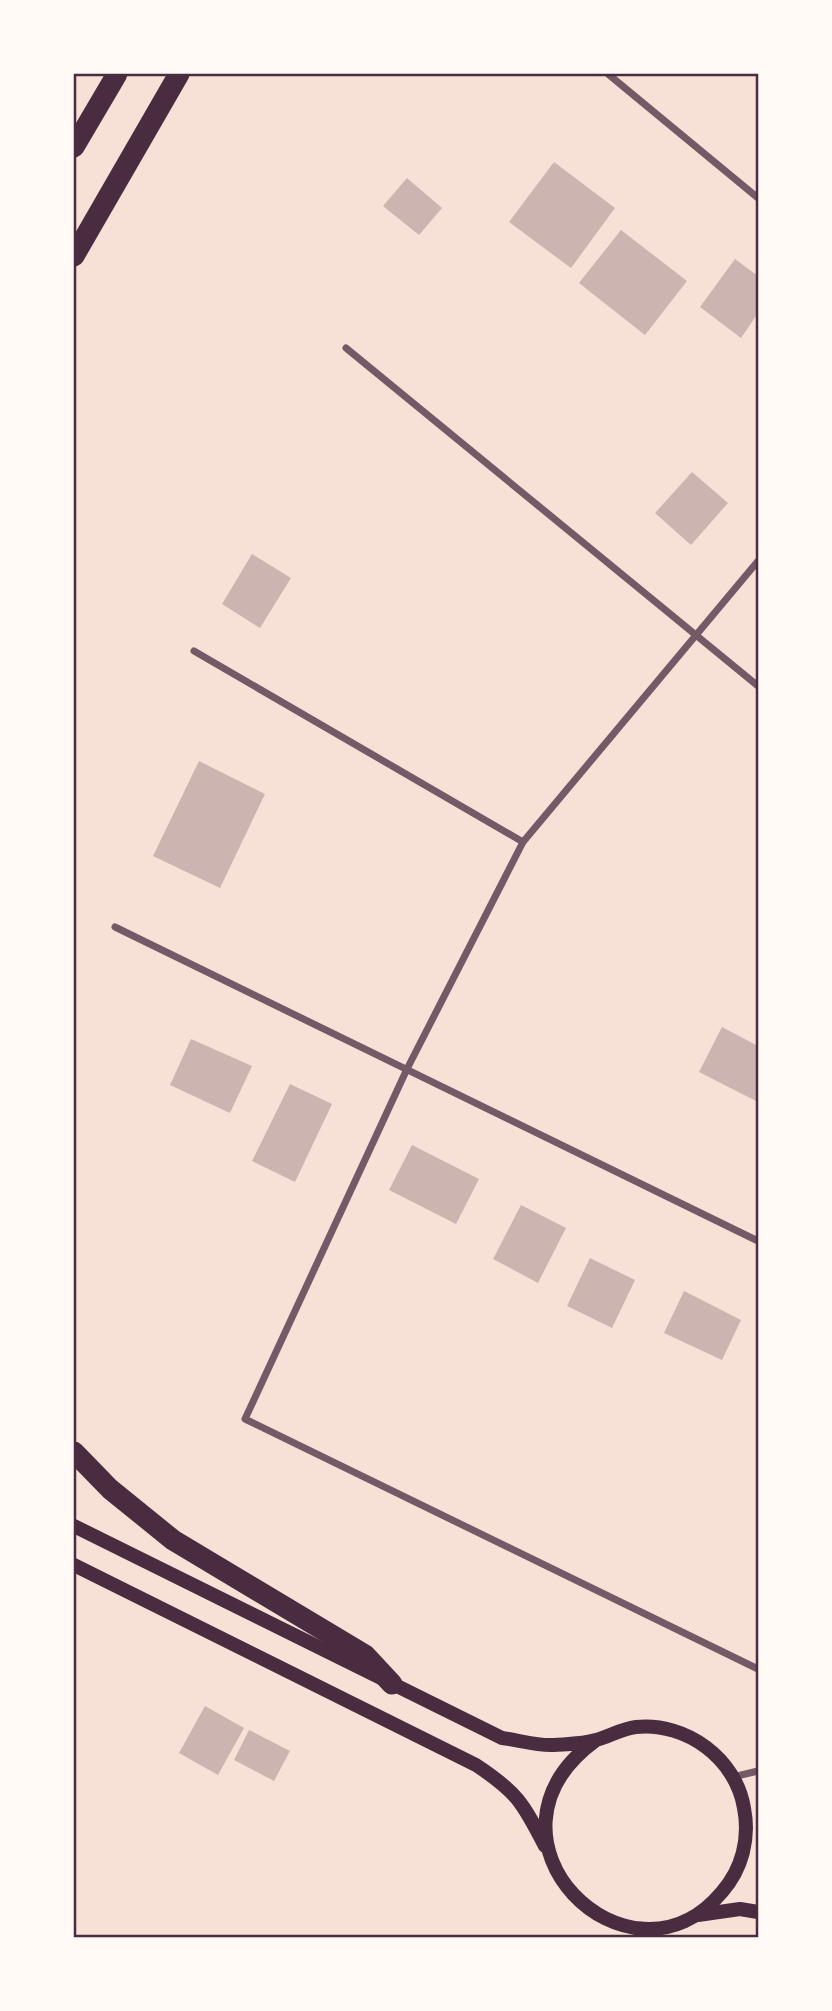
<svg xmlns="http://www.w3.org/2000/svg" width="832" height="2011" viewBox="0 0 832 2011" font-family="Mulish,sans-serif">
<rect width="100%" height="100%" fill="#f7e1d7"/>
<!-- building -->
<g fill="#ccb4b1">
<polygon points="554,162 615,208 571,268 509,222"/>
<polygon points="407,178 442,208 419,235 383,206"/>
<polygon points="621,230 687,281 645,335 579,283"/>
<polygon points="735,259 758,276 758,313 741,338 700,307"/>
<polygon points="692,472 728,503 691,545 655,513"/>
<polygon points="252,554 291,578 260,628 222,604"/>
<polygon points="199,761 265,794 220,888 153,856"/>
<polygon points="722,1027 758,1046 758,1102 699,1072"/>
<polygon points="191,1039 252,1066 230,1113 170,1085"/>
<polygon points="290,1084 332,1104 295,1182 252,1161"/>
<polygon points="412,1145 479,1179 456,1224 389,1190"/>
<polygon points="521,1205 566,1228 538,1283 493,1259"/>
<polygon points="590,1258 635,1280 612,1328 567,1306"/>
<polygon points="684,1291 741,1320 722,1360 664,1333"/>
<polygon points="205,1706 244,1728 218,1775 179,1753"/>
<polygon points="249,1730 290,1751 274,1781 234,1760"/>
</g>
<g fill="none" stroke-linecap="round" stroke-linejoin="round">
<!-- minor -->
<g stroke="#755966" stroke-width="7">
<polyline points="608,74 758,198"/>
<polyline points="346,348 758,686"/>
<polyline points="758,561 523,842 407,1069 245,1419 758,1669"/>
<polyline points="194,651 523,842"/>
<polyline points="115,927 758,1241"/>
<polyline points="733,1777 758,1771"/>
</g>
<!-- secondary -->
<g stroke="#4a2c40" stroke-width="14">
<path d="M74,1526l428,212c16,2 35,8 52,7 13,-1 30,-1 42,-5 14,-4 25,-11 40,-13 51,-5 100,32 108,81 6,31 -2,61 -22,84 -93,111 -261,-54 -126,-152"/>
<path d="M74,1565l402,200c41,27 47,38 69,81"/>
<polyline points="698,1915 740,1909 758,1912"/>
</g>
<!-- motorway -->
<g stroke="#4a2c40" stroke-width="21">
<polyline points="74,147 117,74"/>
<polyline points="74,256 179,74"/>
<polyline points="74,1452 110,1489 173,1540 365,1655 392,1684"/>
</g>
</g>
<!-- border -->
<rect width="832" height="2011" fill="none" stroke="#fffaf5" stroke-width="150"/>
<rect x="75" y="75" width="682" height="1861" fill="none" stroke="#4a2c40" stroke-width="2.5"/>
</svg>
